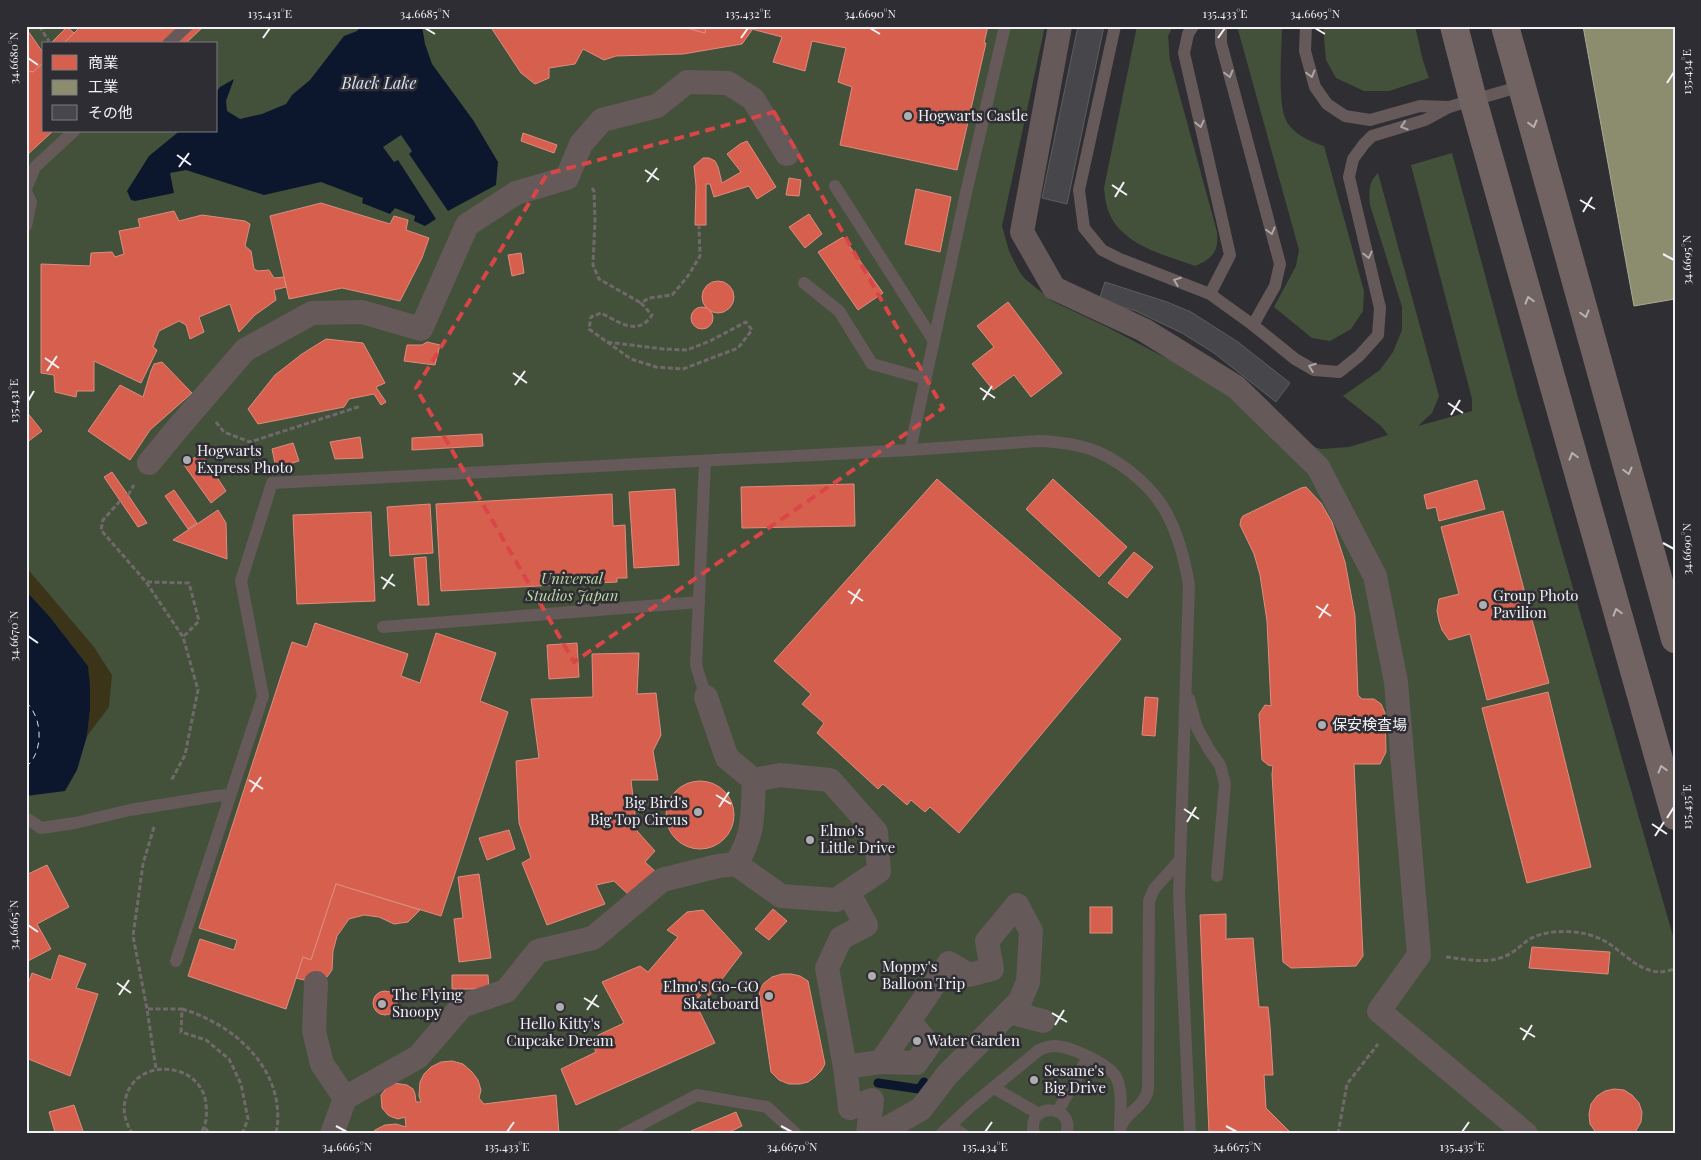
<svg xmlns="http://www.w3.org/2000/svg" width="1701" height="1160" viewBox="0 0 1701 1160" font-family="'Playfair Display','Noto Sans JP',serif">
<rect width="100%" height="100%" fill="#2f2e32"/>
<!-- green -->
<g fill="#44513a" fill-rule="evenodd">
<path d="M26,26h1019l-43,200 7,25 10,20 6,8 27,22 55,26 57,30 35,16 89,67 33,9 28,-2 39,-12 -7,-9 -38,-30 37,-26 13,-18 9,-22v-23l-32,-102c-1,-12 -2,-23 8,-32l61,223 -7,17 -14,13 54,-15v-12l-61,-234 41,-12 66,244 157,546v191h-1649zM44,44h172v87h-172z"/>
<path d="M1137,26h36l-5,10 2,24 47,172c2,20 -5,27 -22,34 -32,-12 -77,-21 -88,-59 -2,-6 -2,-13 -3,-19z"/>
<path d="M1237,26h45c0,22 -5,76 4,94 6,13 24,22 38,26l40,145 -1,20 -12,18 -21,12 -18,-3 -38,-31 22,-41 3,-16z"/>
<polygon points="1323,26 1415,26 1423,61 1429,78 1389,91 1364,91 1336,78 1326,60"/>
</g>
<!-- sand -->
<polygon fill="#3c3419" points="26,567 94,647 112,675 109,707 87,736 90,710 88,666 50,617 26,591"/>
<!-- water -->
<g fill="#0c172d">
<polygon points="361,26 422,26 425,44 432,64 473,120 498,162 496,185 448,211 409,154 412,151 401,135 383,147 394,162 398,160 436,219 425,226 414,221 415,216 395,208 390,214 362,203 363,198 321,182 264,195 186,170 170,173 174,193 135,201 131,200 127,191 149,156 177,133 181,131 216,131 216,92 220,87 234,79 226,101 227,111 240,119 262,114 286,104 292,95 310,80 344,36 357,31"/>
<polygon points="26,591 50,617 88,666 90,686 90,710 87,736 77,770 65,791 26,796 26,738 29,729 26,725"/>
</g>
<!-- shops -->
<g fill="#d6604d" stroke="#de8c80">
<polygon points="81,26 204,26 185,44 63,44"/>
<polygon points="490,26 680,26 705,33 706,26 740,26 752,30 742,44 683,54 616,56 604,60 583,49 575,64 549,68 549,78 535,84 521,73"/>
<polygon points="680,26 706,26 705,33"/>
<polygon points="740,26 988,26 984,43 986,43 957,170 840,145 852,87 838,82 846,48 812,41 805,71 773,62 782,37"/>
<polygon points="67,27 74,33 63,44 50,44"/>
<polygon points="26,28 44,54 44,62 33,72 26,71"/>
<polygon points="44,62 44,131 53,131 26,156 26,71 33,72"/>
<polygon points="523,133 557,145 554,153 521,141"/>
<polygon points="747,141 776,187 757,199 749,186 714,197 710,184 706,184 706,225 695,225 696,186 694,166 703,158 709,158 715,161 718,167 722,183 741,172 727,154 740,144"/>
<polygon points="789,178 801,180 799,196 786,195"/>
<polygon points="916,189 951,197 940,252 905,244"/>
<polygon points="321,203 390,224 394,216 408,220 406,230 429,238 422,258 400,301 342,288 289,299 270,216"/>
<polygon points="174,211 179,221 202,215 245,221 250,224 245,246 251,251 254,269 258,271 269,270 274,278 284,277 286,287 274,290 276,300 255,315 239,332 230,304 199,317 204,332 190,339 186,325 179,321 159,331 153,347 157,350 141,383 94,361 94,391 77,391 76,397 55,392 54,375 41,373 41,264 90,266 91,253 112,252 115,257 124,254 119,231 140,227 138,219"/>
<polygon points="809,214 822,234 805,248 789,227"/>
<polygon points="843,237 883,293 858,310 818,252"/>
<polygon points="521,253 524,273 512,276 508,255"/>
<circle cx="718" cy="297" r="16"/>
<polygon points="1008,302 1062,373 1031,397 1014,375 993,390 972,364 994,347 977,326"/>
<circle cx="702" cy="318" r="11"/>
<polygon points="326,339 363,343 385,383 376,387 386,402 381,405 374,394 349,399 344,407 258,424 248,409 275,375 302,354"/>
<polygon points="427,342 440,345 435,365 404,361 407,345 422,345"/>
<polygon points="162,362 192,393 150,430 130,460 88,431 120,385 143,397 151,371 154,364"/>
<polygon points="26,411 42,431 26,443"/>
<polygon points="482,434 483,446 412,450 412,438"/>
<polygon points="360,437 363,458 335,459 330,442"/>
<polygon points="293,443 299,461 276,468 272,449"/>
<polygon points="201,453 226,491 211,503 184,465"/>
<polygon points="112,472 128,495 147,523 138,527 104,477"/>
<polygon points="937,479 1121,639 959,833 930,807 925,812 911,800 907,805 883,784 878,789 817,733 824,723 802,704 811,694 774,661"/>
<polygon points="1053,479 1127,547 1099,577 1026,509"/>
<polygon points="1477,480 1485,509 1439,521 1436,507 1427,509 1424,495"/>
<polygon points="854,484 855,526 742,528 741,487"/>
<polygon points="1306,487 1321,503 1332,522 1345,562 1355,616 1358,695 1362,699 1374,699 1381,704 1385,713 1386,752 1380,764 1354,764 1363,956 1356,966 1291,968 1283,962 1272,774 1273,766 1268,765 1262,760 1259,714 1265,705 1271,706 1267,621 1260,575 1254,554 1240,525 1241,519 1243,516 1301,488"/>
<polygon points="675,489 679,565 634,568 629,492"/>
<polygon points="174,490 197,523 188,529 165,496"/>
<polygon points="612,494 613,526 625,525 627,578 617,578 617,582 441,591 436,504"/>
<polygon points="430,504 433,553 390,556 387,507"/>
<polygon points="218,510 226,523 227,559 173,540"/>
<polygon points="1503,511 1549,683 1487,700 1470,634 1449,640 1442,630 1439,621 1437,611 1439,599 1459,594 1441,527"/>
<polygon points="371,512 375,601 297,604 293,515"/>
<polygon points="1134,552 1153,567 1127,598 1108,583"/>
<polygon points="426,557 429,605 418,605 414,558"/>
<polygon points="315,623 408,654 401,676 420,683 436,633 496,653 480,701 508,712 441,916 336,884 311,960 303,957 286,1009 188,976 200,939 234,950 237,940 199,928 292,642 307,647"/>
<polygon points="577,643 579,677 549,679 547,645"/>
<polygon points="639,653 637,694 656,693 661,735 653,751 658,780 631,780 637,831 655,851 645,862 656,872 630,896 614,881 596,885 605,904 547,925 522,863 531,858 519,823 516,761 539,758 531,699 593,697 592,654"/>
<polygon points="1548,692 1591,867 1527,883 1482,708"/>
<polygon points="1145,697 1158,698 1155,736 1142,735"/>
<circle cx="700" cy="815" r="34"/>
<polygon points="509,830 515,849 487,860 479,838"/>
<polygon points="47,865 69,907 37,924 51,949 26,962 26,875"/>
<polygon points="479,874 491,958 459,962 454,919 463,918 458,877"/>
<polygon points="336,884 420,910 408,922 394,924 379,917 364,915 349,919 337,936 333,951 332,970 327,977 316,983 296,978 303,957 311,960"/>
<rect x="1090" y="907" width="22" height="26"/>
<polygon points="773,909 787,921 769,940 755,929"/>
<polygon points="703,910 742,953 709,996 705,990 695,1002 715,1043 576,1105 561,1069 596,1052 590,1039 624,1023 602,982 640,966 648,972 678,937 667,930 687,912"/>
<polygon points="1226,914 1226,939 1253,938 1259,1007 1268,1007 1270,1026 1273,1075 1264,1075 1266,1108 1292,1134 1209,1134 1200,915"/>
<polygon points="1532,947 1610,952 1608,974 1529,968"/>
<polygon points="59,955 86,964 76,988 98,994 70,1076 26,1058 26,989 32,973 51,980"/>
<polygon points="782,974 791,974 800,976 808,981 825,1064 821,1071 815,1077 808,1082 800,1084 789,1084 779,1080 771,1072 759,991 764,983 772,977"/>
<polygon points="452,975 488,975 489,989 452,989"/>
<circle cx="385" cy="1003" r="12"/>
<polygon points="452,1061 463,1064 472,1072 478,1080 481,1090 479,1098 484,1104 556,1095 559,1134 371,1134 375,1130 385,1125 396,1124 406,1127 405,1117 398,1119 392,1117 388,1115 382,1108 381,1095 388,1086 394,1083 407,1085 413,1089 415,1094 416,1102 421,1102 419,1096 420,1082 424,1074 431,1067 441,1062"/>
<polygon points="1614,1089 1624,1090 1632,1095 1639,1103 1642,1112 1641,1122 1634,1134 1597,1134 1590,1124 1589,1114 1591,1104 1597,1096 1605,1091"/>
<polygon points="74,1105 84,1134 50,1134 55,1132 49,1112"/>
<polygon points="736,1112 742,1126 725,1134 692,1134 691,1131"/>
</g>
<!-- industry -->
<polygon fill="#8c8c6e" stroke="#abab97" points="1583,26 1675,26 1675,299 1634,306"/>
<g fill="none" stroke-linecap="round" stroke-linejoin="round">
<!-- stream -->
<polyline stroke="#0c172d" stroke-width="9" points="878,1083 919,1089 924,1082"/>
<!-- ferry -->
<path stroke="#d8e5fa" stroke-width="1" stroke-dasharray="6 5" stroke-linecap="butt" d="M26,702c17,16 18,50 0,65"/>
</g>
<!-- building -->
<g fill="#47464a" stroke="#5d5c5f">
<polygon points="1078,26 1104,26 1067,204 1042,198"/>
<polygon points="1105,282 1167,302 1191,312 1238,342 1290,383 1276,402 1214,353 1182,333 1136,311 1099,300"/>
</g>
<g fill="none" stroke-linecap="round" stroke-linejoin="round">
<!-- path -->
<g stroke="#70696a" stroke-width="3" stroke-dasharray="5 2.5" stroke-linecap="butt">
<polyline points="39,26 49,41"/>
<polyline points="592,188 594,191 595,220 593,265 599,279 641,303"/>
<path d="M607,342l24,17 25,8 27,2 55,-21 14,-18 -6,-8 -36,19 -23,9 -24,-1 -56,-7 -18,-13 2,-12 10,-4c18,9 37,24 51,2l-11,-12 8,-5 23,-3 16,-19 12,-20 -1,-30"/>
<polyline points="216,422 224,432 250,442 361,406"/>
<polyline points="128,495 134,485"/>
<polyline points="120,501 103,520 101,530 146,582 183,637 198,690 185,755 171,781"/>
<polyline points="147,582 189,583 199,621 183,637"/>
<polyline points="154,827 143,864 133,936 147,1009 156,1069"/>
<path d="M1446,957c19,2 39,7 57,0 11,-4 17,-11 25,-17 14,-9 38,-10 53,-7 7,1 16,4 22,7 19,10 33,31 57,32 4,0 10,-2 15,-3"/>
<polyline points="148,1009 182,1009 181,1032 206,1040 229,1059 241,1084 248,1119 242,1134"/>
<path d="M182,1009c55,16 106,64 94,125"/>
<polyline points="205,1128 210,1134"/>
<path d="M133,1134c-8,-11 -11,-24 -7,-37 11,-41 76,-35 80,7 1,11 1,21 -6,30"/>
<polyline points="1338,1134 1347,1084 1378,1044"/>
</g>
<!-- lane -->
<g stroke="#655959" stroke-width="12">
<polyline points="1115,26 1079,190 1084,228 1102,250 1120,259 1210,294 1253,325 1295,359 1314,370 1339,372 1359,356 1378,335 1380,308 1349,177 1353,159 1364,144 1372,136 1425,120 1449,107 1522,86"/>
<polyline points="1193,26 1188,34 1184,53 1230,255 1210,294"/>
<polyline points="1221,26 1221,43 1280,264 1275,286 1253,325"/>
<polyline points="1306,26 1305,51 1315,87 1327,104 1345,116 1370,120 1420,106 1449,107"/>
<polyline points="168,44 187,26"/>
<polyline points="835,186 934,341"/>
<polyline points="26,189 35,167 74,131"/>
<polyline points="26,192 31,202 26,226"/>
<polyline points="804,283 839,311 872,364 926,379"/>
<polyline points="910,450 966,193 1005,26"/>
<polyline points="705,461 696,665 706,697"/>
<polyline points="383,627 699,602"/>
<polyline points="1189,699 1197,728 1210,751 1220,765 1225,784 1217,876"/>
<polyline points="26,818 41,828 75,823 130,810 216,796 230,795"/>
<path d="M176,961l87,-265 -22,-115 31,-98 638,-33 129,-9c20,1 41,3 59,11 27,12 57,37 70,64 11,21 17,46 21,69l-10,309 11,240"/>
<polyline points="994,1088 1039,1114"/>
<polyline points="1058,1111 1088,1057"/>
<polyline points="950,1126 963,1134"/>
<polyline points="623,1134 697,1095 767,1107 796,1134"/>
<path d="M941,1134l30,-28 68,-56c5,-2 9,-4 15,-4 15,0 57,18 63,33 6,15 3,34 3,49"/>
<path d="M1034,1134c-9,-33 43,-30 32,0"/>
<path d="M1120,1134c-1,-20 25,-25 28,-45l1,-188 5,-12 26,-29"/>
</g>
<!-- street -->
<g stroke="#655959" stroke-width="24">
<polyline points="1060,26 1022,232 1054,288 1144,330 1236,387 1318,467 1375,576 1396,682 1419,955 1379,1011 1526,1134"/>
<polyline points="149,463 177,429 245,350 312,313 362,312 421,329 467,225 516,193 567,178 581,144 602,120 657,106 687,82 728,83 753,99 787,154"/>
<polyline points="706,697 727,758 754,780"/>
<polyline points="848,892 866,925 841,938 827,968 845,1067 850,1108 872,1100 868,1134"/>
<polyline points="316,983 314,1031 322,1064 345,1098"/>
<polyline points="1009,1012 1043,1021"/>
<polyline points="881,1062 916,1063 929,1045 909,1021"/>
<polyline points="845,1067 881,1062 949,963 969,975 992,969 987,941 1017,905 1031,931 1028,982 1020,1001 947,1075 921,1109 877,1134"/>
<path d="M332,1134l13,-36 73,-41 44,-51 44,-15 32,-40 55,-13 69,-58 56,-14 18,-2 45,32 55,4 43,-29 -3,-39 -46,-52 -50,-5 -26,5c-2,35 1,53 -18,84"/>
</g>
<!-- secondary -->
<g stroke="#706362" stroke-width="28">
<polyline points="1454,26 1473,100 1675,816"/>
<polyline points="1505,26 1675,639"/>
</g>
</g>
<!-- one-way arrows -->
<defs><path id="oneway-chevron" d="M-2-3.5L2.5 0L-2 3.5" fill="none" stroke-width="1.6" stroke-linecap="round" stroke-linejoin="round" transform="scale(1.25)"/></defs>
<g stroke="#aca6a8">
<use href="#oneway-chevron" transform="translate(1229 74) rotate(75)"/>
<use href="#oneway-chevron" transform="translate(1311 74) rotate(75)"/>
<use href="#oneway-chevron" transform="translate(1200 124) rotate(77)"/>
<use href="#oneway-chevron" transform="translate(1404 126) rotate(163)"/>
<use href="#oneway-chevron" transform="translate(1271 231) rotate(75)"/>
<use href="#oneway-chevron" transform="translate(1368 255) rotate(77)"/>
<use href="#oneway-chevron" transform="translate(1177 281) rotate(-159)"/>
<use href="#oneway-chevron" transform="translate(1312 367) rotate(-160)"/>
</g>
<g stroke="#b8b2b3">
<use href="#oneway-chevron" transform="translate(1533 124) rotate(75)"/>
<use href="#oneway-chevron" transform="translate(1529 300) rotate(-106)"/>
<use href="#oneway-chevron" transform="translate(1585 314) rotate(75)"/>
<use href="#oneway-chevron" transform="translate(1573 456) rotate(-106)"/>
<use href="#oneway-chevron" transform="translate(1628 471) rotate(75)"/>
<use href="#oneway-chevron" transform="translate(1617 612) rotate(-106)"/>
<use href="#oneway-chevron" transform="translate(1662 769) rotate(-106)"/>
</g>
<!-- marked area -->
<path fill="none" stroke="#da4647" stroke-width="4" stroke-dasharray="10 6" stroke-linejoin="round" d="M774,112l169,296 -369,254 -158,-274 131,-214z"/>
<!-- ticks -->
<path fill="none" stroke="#f2f2f6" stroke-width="2" d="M425,28l10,6M870,28l10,6M1315,28l10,6M263,38l7,-10M741,38l7,-10M1218,38l7,-10M28,58l10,7M1667,83l7,-11M177,155l14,10M179,167l10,-14M645,170l14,10M647,182l10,-14M1112,185l15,10M1115,197l9,-15M1580,200l15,9M1583,212l9,-15M1663,254l11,6M45,358l14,10M47,371l10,-15M513,373l14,10M515,385l10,-14M980,388l15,10M983,400l9,-14M28,401l6,-10M1448,403l15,10M1451,415l9,-15M1663,543l11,6M381,577l14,9M383,589l10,-15M848,591l15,10M851,604l9,-15M1316,606l15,10M1319,618l9,-14M28,636l10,7M249,780l14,9M251,792l10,-15M716,795l15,9M719,807l10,-15M1184,809l15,10M1667,818l7,-11M1187,822l9,-15M1652,824l15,10M1655,836l9,-14M28,925l10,7M117,983l14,10M119,995l10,-15M584,998l15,9M587,1010l10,-15M1052,1013l15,9M1055,1025l9,-15M1520,1028l15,9M1523,1040l9,-15M336,1126l11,6M781,1126l11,6M1226,1126l11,6M507,1132l7,-10M985,1132l7,-10M1462,1132l7,-10"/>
<!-- markers -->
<g fill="#aeadb1" stroke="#2e2d33" stroke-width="2">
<circle cx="908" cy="116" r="5"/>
<circle cx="187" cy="460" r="5"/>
<circle cx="1483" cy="605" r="5"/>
<circle cx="1322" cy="725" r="5"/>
<circle cx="698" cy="812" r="5"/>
<circle cx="810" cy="840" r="5"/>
<circle cx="872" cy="976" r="5"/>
<circle cx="769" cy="996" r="5"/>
<circle cx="382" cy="1004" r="5"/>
<circle cx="560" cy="1007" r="5"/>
<circle cx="917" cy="1041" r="5"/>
<circle cx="1034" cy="1080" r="5"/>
</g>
<g text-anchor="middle" stroke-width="5" stroke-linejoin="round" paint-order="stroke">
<!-- poi labels -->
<g font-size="15" fill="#f2f2f6" stroke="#2e2d33" text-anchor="start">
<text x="918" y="121">Hogwarts Castle</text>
<text x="197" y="456">Hogwarts<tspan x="197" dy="17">Express Photo</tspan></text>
<text x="1493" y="601">Group Photo<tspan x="1493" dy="17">Pavilion</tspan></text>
<text x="1332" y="730">保安検査場</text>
<text x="688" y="808" text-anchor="end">Big Bird's<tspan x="688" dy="17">Big Top Circus</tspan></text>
<text x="820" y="836">Elmo's<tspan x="820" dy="17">Little Drive</tspan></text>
<text x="882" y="972">Moppy's<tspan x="882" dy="17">Balloon Trip</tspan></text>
<text x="759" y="992" text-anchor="end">Elmo's Go-GO<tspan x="759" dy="17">Skateboard</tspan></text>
<text x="392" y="1000">The Flying<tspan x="392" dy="17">Snoopy</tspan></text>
<text x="560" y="1029" text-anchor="middle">Hello Kitty's<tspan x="560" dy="17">Cupcake Dream</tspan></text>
<text x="927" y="1046">Water Garden</text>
<text x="1044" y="1076">Sesame's<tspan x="1044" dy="17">Big Drive</tspan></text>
</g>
<!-- park labels -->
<g font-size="15" font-style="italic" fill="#bddba5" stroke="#2e2d33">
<text x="572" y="584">Universal<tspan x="572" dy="17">Studios Japan</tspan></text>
</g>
<!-- water labels -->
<g font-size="16" font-style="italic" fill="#d8e5fa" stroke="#2e2d33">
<text x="379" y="89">Black Lake</text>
</g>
</g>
<!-- border -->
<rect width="1701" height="1160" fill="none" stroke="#2e2d33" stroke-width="55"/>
<!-- legend -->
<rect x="42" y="42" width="175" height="90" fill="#2e2d33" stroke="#7c7c81"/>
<rect x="52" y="55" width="25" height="15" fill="#d6604d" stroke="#7c7c81"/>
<text x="88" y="68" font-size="15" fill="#f2f2f6">商業</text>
<rect x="52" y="80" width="25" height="15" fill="#8c8c6e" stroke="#7c7c81"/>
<text x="88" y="92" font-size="15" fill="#f2f2f6">工業</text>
<rect x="52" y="105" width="25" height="15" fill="#47464a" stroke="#7c7c81"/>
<text x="88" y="118" font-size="15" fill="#f2f2f6">その他</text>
<rect x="28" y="28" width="1646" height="1104" fill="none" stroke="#f2f2f6" stroke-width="2"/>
<g font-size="12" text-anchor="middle" fill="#f2f2f6">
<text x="270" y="18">135.431°E</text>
<text x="425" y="18">34.6685°N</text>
<text x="748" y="18">135.432°E</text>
<text x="870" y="18">34.6690°N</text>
<text x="1225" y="18">135.433°E</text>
<text x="1315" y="18">34.6695°N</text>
<text transform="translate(14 58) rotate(-90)" y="4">34.6680°N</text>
<text transform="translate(1687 72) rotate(-90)" y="4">135.434°E</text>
<text transform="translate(1687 260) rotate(-90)" y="4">34.6695°N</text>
<text transform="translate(14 401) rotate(-90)" y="4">135.431°E</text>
<text transform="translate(1687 549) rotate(-90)" y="4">34.6690°N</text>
<text transform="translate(14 636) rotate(-90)" y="4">34.6670°N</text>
<text transform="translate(1687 807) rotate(-90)" y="4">135.435°E</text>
<text transform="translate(14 925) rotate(-90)" y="4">34.6665°N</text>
<text x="347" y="1151">34.6665°N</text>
<text x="507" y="1151">135.433°E</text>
<text x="792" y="1151">34.6670°N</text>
<text x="985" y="1151">135.434°E</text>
<text x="1237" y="1151">34.6675°N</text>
<text x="1462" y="1151">135.435°E</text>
</g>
</svg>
